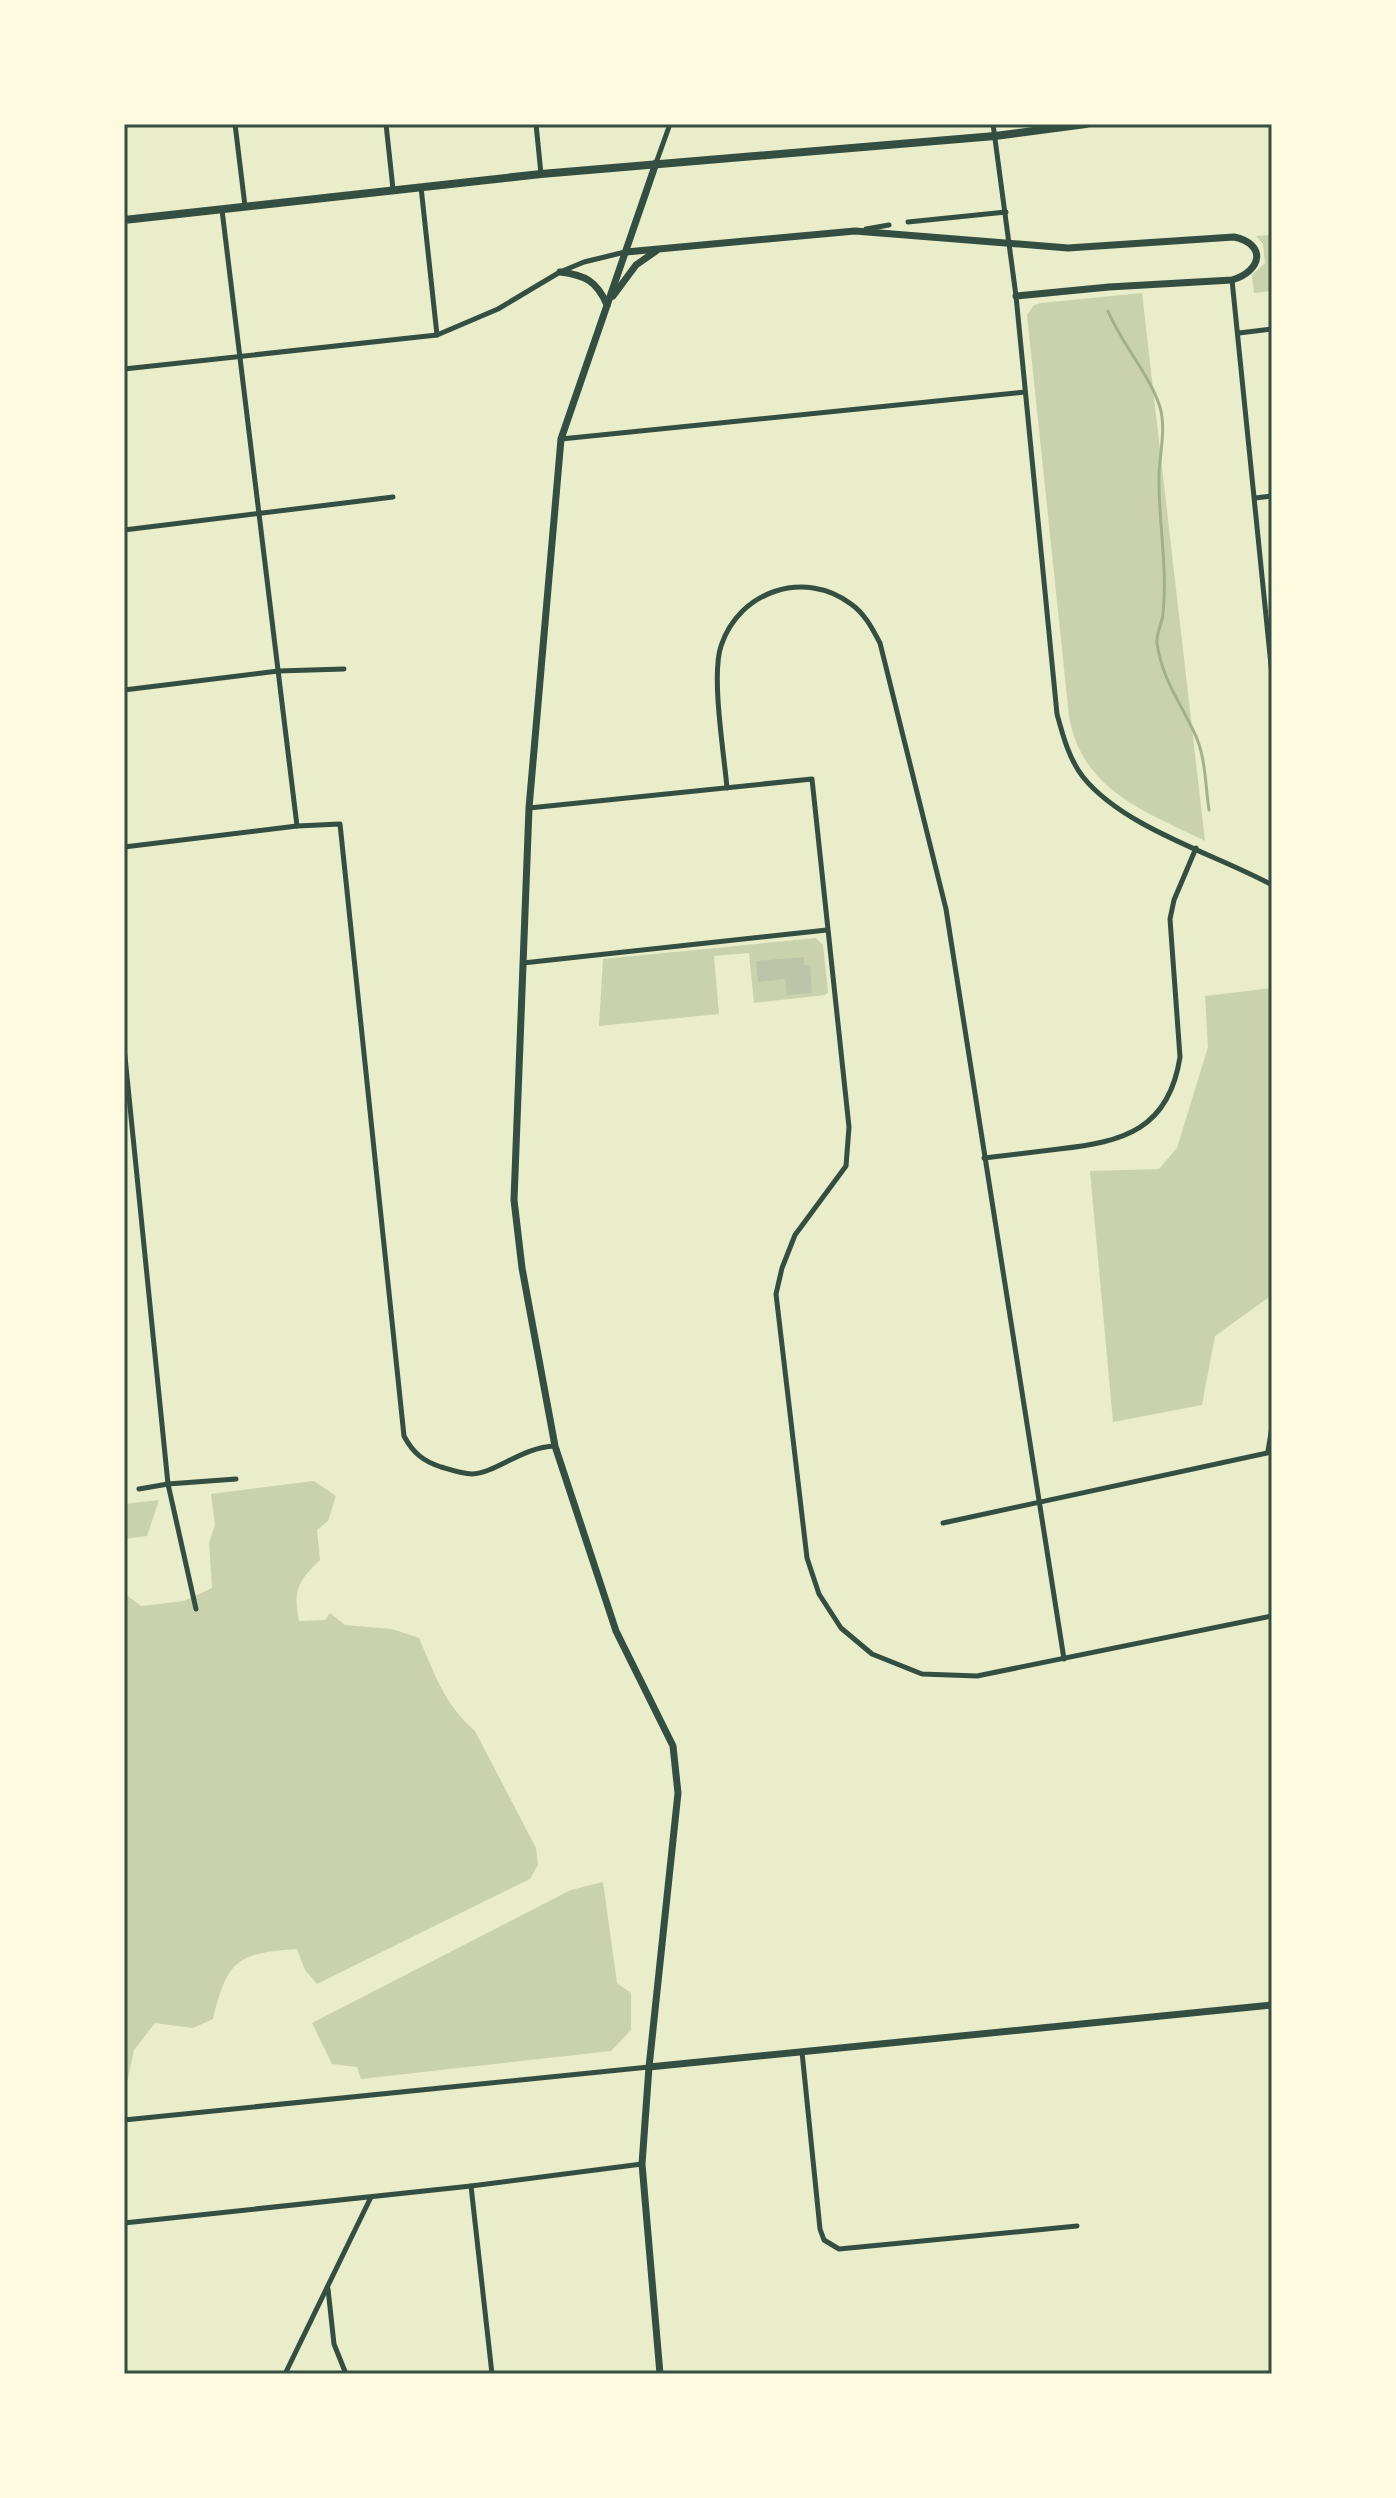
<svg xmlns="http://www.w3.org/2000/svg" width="1396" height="2498" viewBox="0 0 1396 2498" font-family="Manrope,sans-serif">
<rect width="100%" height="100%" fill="#e9edc9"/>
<!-- green -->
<g fill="#cad2ad">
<polygon points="1272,235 1272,291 1254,293 1252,275 1265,263 1263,244 1256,236"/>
<path d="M1142,293l63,548c-60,-30 -123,-50 -136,-125l-42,-401 7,-10 7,-2z"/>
<polygon points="816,938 823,945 828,992 825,995 754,1003 749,953 714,956 719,1014 599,1026 603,959"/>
<polygon points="1272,988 1272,1295 1215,1336 1202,1405 1113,1422 1090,1171 1159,1169 1177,1148 1208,1047 1205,996"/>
<path d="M314,1481l22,15 -8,25 -11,9 3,30c-22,21 -27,30 -21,61l26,-1 5,-7 15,12 47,4 27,9c15,35 26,67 56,93l61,117 2,17 -8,14 -213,105 -12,-14 -8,-21c-60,4 -70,11 -84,70l-20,9 -38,-5 -21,27 -10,46v-503l17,13 43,-5 28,-13 -3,-45 6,-18 -4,-31z"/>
<polygon points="159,1500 147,1536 124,1539 124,1504"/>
<polygon points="603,1882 617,1983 631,1993 631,2030 611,2051 361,2079 357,2067 332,2064 312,2023 571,1890"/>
</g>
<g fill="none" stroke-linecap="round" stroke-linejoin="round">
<!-- stream -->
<path stroke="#a3b18a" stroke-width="3" d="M1108,311c14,34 41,62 52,96 6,22 0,45 -1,67 -1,46 9,94 4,140 -1,10 -7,19 -6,29 5,36 23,59 37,89 12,24 11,52 15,78"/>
</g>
<!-- building -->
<polygon fill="#bcc5a7" points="804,957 804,965 810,965 812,993 787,995 785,979 758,982 756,961"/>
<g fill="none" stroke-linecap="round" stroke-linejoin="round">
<!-- minor -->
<g stroke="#344e41" stroke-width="5">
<polyline points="235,124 245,206"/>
<polyline points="386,124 393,189"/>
<polyline points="536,124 541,174"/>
<path d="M993,124l23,172 41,418c6,22 12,45 26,63 41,51 132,77 189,108"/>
<polyline points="656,163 670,124"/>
<polyline points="421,187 437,335"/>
<polyline points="222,210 297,826"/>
<polyline points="908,222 1006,212"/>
<polyline points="866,229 889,225"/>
<polyline points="1232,280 1272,675"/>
<polyline points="1239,333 1272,329"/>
<polyline points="124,369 437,335 498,309 560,272 584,262 625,252"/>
<polyline points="561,439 1025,392"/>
<polyline points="1255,498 1272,496"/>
<polyline points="124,530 393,497"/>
<polyline points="124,690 278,671 344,669"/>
<path d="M727,788c-3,-35 -16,-112 -6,-142 18,-55 83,-77 130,-42 14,10 21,24 29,39l66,266 118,750"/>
<polyline points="529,808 812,779 849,1127 846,1166 795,1235 782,1268 776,1294 807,1558 819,1594 841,1628 872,1654 922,1674 977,1676 1272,1616"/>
<path d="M124,847l173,-21 43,-2 64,612c9,17 19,25 37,31 10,3 21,7 31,7 24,-1 50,-27 83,-28"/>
<polyline points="523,963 827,930"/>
<polyline points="124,1047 168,1484 196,1609"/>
<path d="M984,1158c25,-3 50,-6 75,-9 65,-7 110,-20 121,-92l-10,-138 4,-19 22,-52"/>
<polyline points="1268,1451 1272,1427"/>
<polyline points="139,1489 168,1484 236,1479"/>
<polyline points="943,1523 1272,1452"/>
<polyline points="802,2052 820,2229 824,2240 839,2249 1077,2226"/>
<polyline points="124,2120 649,2067"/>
<polyline points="471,2186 492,2374"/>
<polyline points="124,2223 471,2186 642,2164"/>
<polyline points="328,2289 334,2344 346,2374"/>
<polyline points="285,2374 371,2197"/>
</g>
<!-- tertiary -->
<g stroke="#344e41" stroke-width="7">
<polyline points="656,163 561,439 529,808 514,1200 522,1268 555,1446 616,1631 673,1746 678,1793 649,2067 642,2164 660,2374"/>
<path d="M626,252l229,-21 213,17 166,-11c33,7 28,34 -2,43l-123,7 -93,9"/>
<path d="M560,272c25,3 37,9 47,33"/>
<polyline points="613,296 636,265 656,251"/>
<polyline points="649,2067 1272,2005"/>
</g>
<!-- secondary -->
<polyline stroke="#344e41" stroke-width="8" points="124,220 541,174 995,136 1086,124"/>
</g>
<!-- border -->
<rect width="1396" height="2498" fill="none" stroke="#fefae0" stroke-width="252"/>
<rect x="126" y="126" width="1144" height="2246" fill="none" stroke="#344e41" stroke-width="3"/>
</svg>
